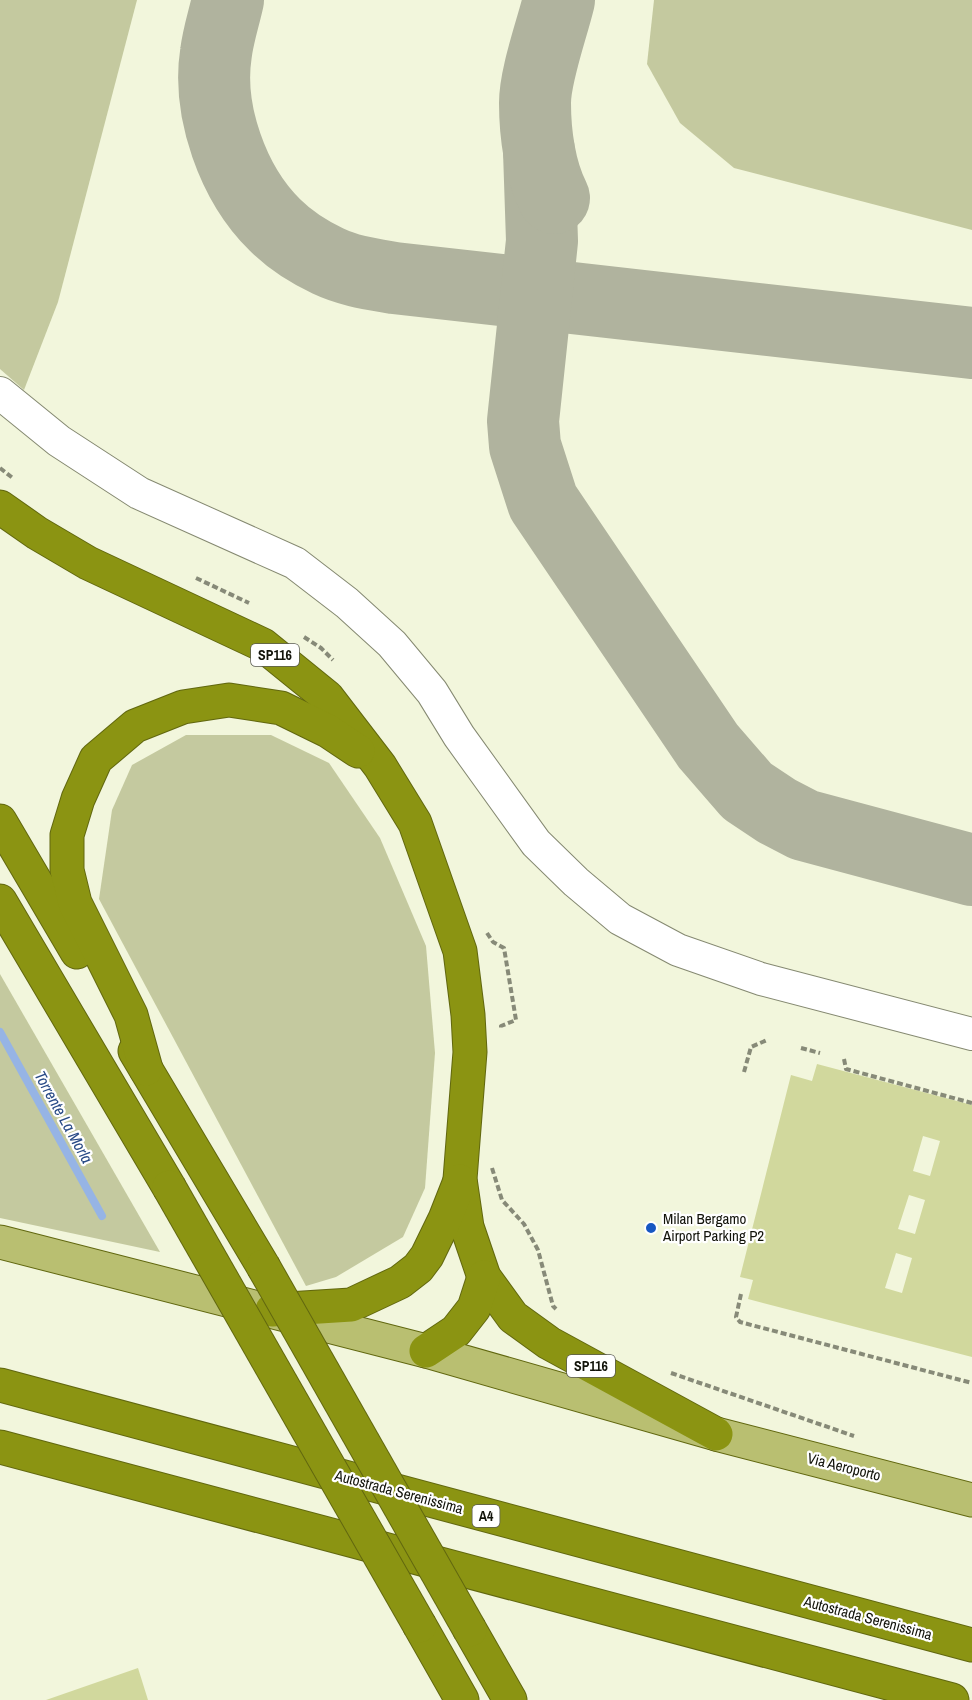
<svg xmlns="http://www.w3.org/2000/svg" width="972" height="1700" viewBox="0 0 972 1700" font-family="'Archivo Narrow',sans-serif">
<rect width="100%" height="100%" fill="#f2f6dc"/>
<!-- grass -->
<g fill="#c4c99f">
<polygon points="0,0 137,0 58,302 24,390 0,369"/>
<polygon points="654,0 972,0 972,230 734,168 680,123 647,64"/>
<polygon points="186,735 271,735 329,763 380,838 426,946 435,1053 425,1188 403,1237 336,1277 306,1286 99,899 112,810 132,765"/>
<polygon points="0,974 160,1252 0,1218"/>
</g>
<g fill="none" stroke-linecap="round" stroke-linejoin="round">
<!-- stream -->
<polyline stroke="#96b4e5" stroke-width="8" points="0,1032 102,1216"/>
<!-- taxiway -->
<g stroke="#b0b39e" stroke-width="72">
<path d="M228,0c-4,18 -10,36 -12,53 -9,58 17,131 59,172 15,15 34,27 53,36 21,10 43,13 66,17l578,65"/>
<polyline points="539,151 542,241 523,421 525,446 543,502 708,746 747,791 777,811 804,825 972,870"/>
<path d="M554,198c-14,-27 -19,-64 -19,-95 0,-28 17,-74 24,-103"/>
</g>
</g>
<!-- building -->
<g fill="#d1d89d" fill-rule="evenodd">
<path d="M817,1064l155,41v252l-224,-58 5,-19 -13,-3 51,-202 21,6zM923,1136l17,5 -10,35 -17,-5zM909,1195l16,5 -10,34 -17,-5zM896,1253l16,5 -10,35 -17,-5z"/>
<polygon points="138,1668 148,1700 46,1700"/>
</g>
<g fill="none" stroke-linecap="round" stroke-linejoin="round">
<!-- minor casing -->
<g stroke="#858971" stroke-width="34">
<polyline id="minor" points="0,393 59,441 139,493 295,563 347,603 392,644 432,692 459,736 536,843 576,882 620,919 678,950 761,979 972,1034"/>
</g>
<!-- major casing -->
<g stroke="#61670f" stroke-width="35">
<polyline id="major" points="0,1242 426,1351 716,1434 972,1500"/>
</g>
<!-- highway casing -->
<g stroke="#61670f" stroke-width="35">
<g id="highway">
<polyline points="0,507 37,533 88,563 263,645 327,697 380,766 415,823 460,951 468,1015 470,1052 460,1179 467,1227 484,1277 513,1317 549,1343 716,1434"/>
<polyline points="0,821 77,952"/>
<polyline points="0,901 169,1187"/>
<polyline points="135,1051 263,1266"/>
<polyline points="146,1069 131,1015 75,903 67,870 67,835 78,799 96,759 135,726 183,707 229,700 281,708 328,731 358,751"/>
<polyline points="272,1310 351,1305 400,1282 418,1268 427,1256 445,1219 460,1181"/>
<polyline points="426,1351 456,1331 474,1308 484,1277"/>
<polyline points="0,1385 972,1645"/>
<polyline points="0,1447 952,1700"/>
<polyline points="420,1626 462,1700"/>
<polyline points="470,1630 510,1700"/>
</g>
</g>
<!-- path -->
<g stroke="#878a78" stroke-width="4" stroke-dasharray="6 3" stroke-linecap="butt">
<polyline points="0,468 14,479"/>
<polyline points="196,578 249,603"/>
<polyline points="304,637 321,648 333,660"/>
<polyline points="487,933 493,942 504,948 516,1020 501,1026 501,1029"/>
<polyline points="801,1048 820,1053"/>
<polyline points="844,1059 846,1069 972,1103"/>
<polyline points="744,1072 751,1047 767,1040"/>
<polyline points="492,1168 502,1200 524,1224 538,1250 553,1306 556,1309"/>
<polyline points="741,1294 736,1317 740,1322 972,1383"/>
<polyline points="671,1373 854,1436"/>
</g>
<!-- minor -->
<use href="#minor" stroke="#fff" stroke-width="32"/>
<!-- major -->
<use href="#major" stroke="#b9bf71" stroke-width="33"/>
<!-- highway -->
<use href="#highway" stroke="#8b9412" stroke-width="33"/>
<!-- highway-bridge casing -->
<g stroke="#61670f" stroke-width="35" stroke-linecap="butt">
<g id="highway-bridge">
<polyline points="169,1187 420,1626"/>
<polyline points="263,1266 470,1630"/>
</g>
</g>
<!-- highway-bridge -->
<use href="#highway-bridge" stroke="#8b9412" stroke-width="33"/>
</g>
<!-- markers -->
<circle fill="#1757c2" stroke="#fff" stroke-width="2" cx="651" cy="1228" r="6"/>
<g text-anchor="middle" stroke-width="4.5" stroke-linejoin="round" paint-order="stroke">
<!-- shield labels -->
<g fill="#fff" stroke="#595a54" stroke-width="1.5">
<rect x="251" y="644" width="48" height="22" rx="4.5"/>
<rect x="567" y="1355" width="48" height="22" rx="4.5"/>
<rect x="472.5" y="1505" width="27" height="22" rx="4.5"/>
</g>
<g font-size="14" font-weight="bold" fill="#12130a">
<text x="275" y="660">SP116</text>
<text x="591" y="1371">SP116</text>
<text x="486" y="1521">A4</text>
</g>
<!-- poi labels -->
<g font-size="15" fill="#12130a" stroke="#fff" text-anchor="start">
<text x="663" y="1224">Milan Bergamo<tspan x="663" dy="17">Airport Parking P2</tspan></text>
</g>
<!-- street labels -->
<g font-size="15" fill="#12130a" stroke="#fff">
<text transform="translate(844 1467) rotate(14)" y="5">Via Aeroporto</text>
<text transform="translate(399 1492) rotate(15)" y="5">Autostrada Serenissima</text>
<text transform="translate(868 1618) rotate(15)" y="5">Autostrada Serenissima</text>
</g>
<!-- water labels -->
<g font-size="16" font-style="italic" fill="#284a86" stroke="#fff">
<text transform="translate(64 1117) rotate(61)" y="6">Torrente La Morla</text>
</g>
</g>
</svg>
